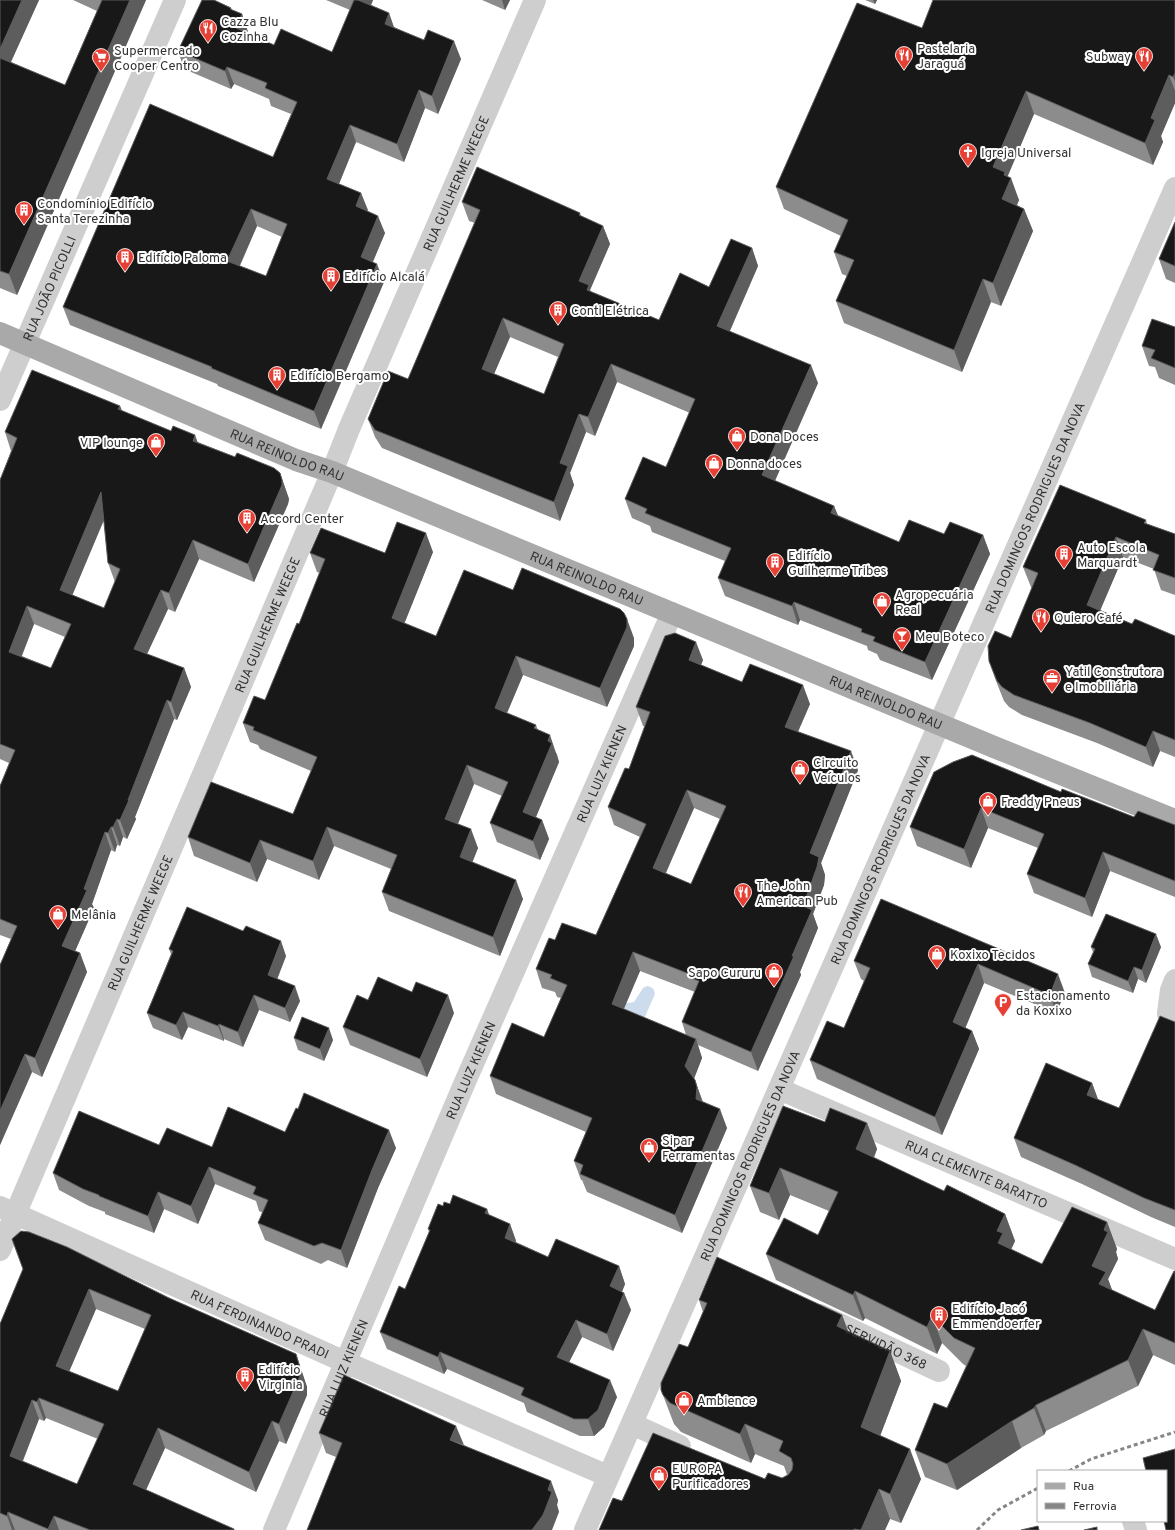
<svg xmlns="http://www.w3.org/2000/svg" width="1175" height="1530" viewBox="0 0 1175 1530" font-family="Overpass,sans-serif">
<rect width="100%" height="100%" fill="#fff"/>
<!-- water -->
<path fill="#ccdced" d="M647,986c6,1 7,3 8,8l-12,27 -8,3 -17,-20 3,-2 7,1 6,-1 9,-14z"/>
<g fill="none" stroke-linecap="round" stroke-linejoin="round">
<!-- minor -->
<g stroke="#cecece" stroke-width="22">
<path id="s1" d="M0,400l175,-400"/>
<polyline points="1175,980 1171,990 1168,1013 1175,1017"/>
<path id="s2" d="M779,1089l396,170"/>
<path id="s3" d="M0,1207l345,155 263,114"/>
<path id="s4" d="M0,1250l332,-778 17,-43 186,-429"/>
<path id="s5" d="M820,1315l119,56"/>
<polyline points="632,1424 680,1446"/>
<polyline points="1133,1521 1136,1530"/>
<path id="s6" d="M274,1530l191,-448 207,-469"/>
<path id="s7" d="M585,1530l590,-1342"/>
</g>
<!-- primary -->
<path stroke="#a9a9a9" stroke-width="22" id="s8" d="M0,333l296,127 36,12 662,275 181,73"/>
<!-- rail -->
<g stroke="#868686" stroke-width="3" stroke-dasharray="4 3" stroke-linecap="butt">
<polyline points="1069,1471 1091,1459 1175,1432"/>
<polyline points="977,1530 998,1510 1038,1488"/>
</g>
</g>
<!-- wall -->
<g fill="#8c8c8c" fill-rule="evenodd">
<polygon points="0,0 39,0 11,62 65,85 97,11 73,0 146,0 17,295 0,288"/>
<path d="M326,0h47l-2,5 18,8 5,14 67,32 -23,55 -13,-6 -21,54 -48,-20 -17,42 22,9 6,18 18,22 -12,29 11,20 -63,147 -103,-43 -1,-2 -147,-59 -7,-18 210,-150 18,-43 -20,-8 -2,-7 -35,-15 -3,5 -47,-20 -6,-18 53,-43 1,2 10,4 6,18v1l26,12 58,7 18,-42zM257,226l25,11 -16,39 -26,-10z"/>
<polygon points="482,0 510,0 505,10"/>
<polygon points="865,0 877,0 875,4"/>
<polygon points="1175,0 1175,103 1161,136 1163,142 1153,165 1034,114 1007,176 1019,200 1017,205 1024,209 1033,231 1001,306 991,302 962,372 844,323 836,301 847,276 842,274 834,252 841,236 784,209 776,187 922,28"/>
<path d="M462,202l118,11 1,3 22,10 7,18 -20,46 1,2 68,28 50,-33 43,-39 6,18 -28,65 88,52 -43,98 59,25 4,9 61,27 45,-8 39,1 7,19 -58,126 -52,-20 -3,-6 -9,-4 -1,-4 -67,-26 -2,5 -73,-29 -7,-18 7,-17 -73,-29 -2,-6 -18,-8 -7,-19 41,-32 24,-54 -73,-31 -22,54 -9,-4 -16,41 4,12 -14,36 -178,-73 -7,-11 -7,-18 40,-40 67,-156 -6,-2zM510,337l48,20 -14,37 -50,-20z"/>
<polygon points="1175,222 1175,283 1166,279 1159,259"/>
<polygon points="1175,327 1175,385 1159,378 1155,367 1149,366 1142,346"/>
<path d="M120,406l2,5 76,31 37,15 45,16 9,26 -1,5 -34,78 -55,-23 -24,53 -7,-3 -21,45 37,14 7,19 -14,33 -3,-1 -39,98 1,2 -9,20 -4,-2 -3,9 -3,-1 -2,7 -4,-2 -19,54 2,4 -19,43 5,2 7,19 -45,105 -10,-5 -32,73v-180l11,-26 -11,-4v-149l9,-23 -9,-4v-279l11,-29 -6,-19zM104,520l4,43 7,19 -11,26 -32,-13zM34,624l31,13 -14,31 -29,-12z"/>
<polygon points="1146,520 1147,524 1175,534 1175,595 1161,590 1154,569 1123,557 1100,610 1132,624 1175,636 1175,757 1160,751 1153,767 1097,743 1022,715 1009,707 1004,701 996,681 989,661 1011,638 1032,588 1031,587 1023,567"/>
<polygon points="433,552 404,623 436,636 513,590 634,638 634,646 607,707 523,675 507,713 536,725 538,730 557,754 559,762 536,817 542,820 549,839 540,860 497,842 490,823 502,796 474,784 458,824 478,848 472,862 523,899 500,956 389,911 382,892 391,869 334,846 319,880 267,859 257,882 194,856 188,837 293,814 311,771 260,749 258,745 250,742 243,723 265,700 299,624 320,573 317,572 310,553"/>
<path d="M703,660l-2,5 41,17 68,22 -12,28 60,38 -37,93 4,12 -1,10 -11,29 5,14 -18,44 1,3 -43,96 -60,-26 4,13 -8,20 9,24 24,26 -45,105 -95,-41 -5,-12h-1l-7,-19 12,-29 -90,-38 -6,-18 54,-39 17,-39 -4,-1 -2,-5 -13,-4 -6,-19 19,-29 41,-5 44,-98 -26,-12 -6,-18 21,-38 16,-43h-2l-7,-19zM694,808l26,11 -29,65 -25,-11zM640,971l55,21 -13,30 4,13 -62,-26z"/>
<polygon points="934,772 1061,792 1134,817 1175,825 1175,897 1110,871 1092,917 1034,893 1027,874 1038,848 988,828 971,868 917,846 910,827"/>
<polygon points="881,899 1065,993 1056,1013 984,983 965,1028 972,1031 979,1049 942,1135 817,1079 810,1060 844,1028 864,981 861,979 854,961"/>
<polygon points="1091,947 1161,947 1146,983 1138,979 1133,993 1092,977 1088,964 1093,952"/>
<polygon points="169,949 286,956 277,979 300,1001 290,1022 259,1010 243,1047 224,1039 224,1041 188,1027 182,1040 153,1028 147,1013 171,954"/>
<polygon points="368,1000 454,1013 427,1077 350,1045 343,1027"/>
<polygon points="1175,1022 1175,1227 1151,1217 1082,1184 1021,1157 1014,1138 1092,1083 1098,1100 1119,1108"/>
<polygon points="294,1038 333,1040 324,1061 298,1050"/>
<polygon points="825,1122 867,1123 877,1149 874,1158 944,1191 1005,1214 1015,1241 1011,1249 1042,1264 1107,1222 1117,1249 1116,1252 1118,1259 1108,1279 1112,1290 1155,1310 1175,1271 1175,1365 1153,1355 1138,1386 1046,1431 1044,1435 1021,1448 957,1490 925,1477 915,1450 947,1408 966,1366 963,1364 942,1343 937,1354 865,1318 863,1321 776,1280 766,1254 818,1235 829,1211 790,1195 779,1220 760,1212 750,1186"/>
<polygon points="285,1132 396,1148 378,1188 347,1268 328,1260 321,1264 265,1240 258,1223 263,1213 259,1211 256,1201 215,1184 198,1224 164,1209 154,1233 105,1214 105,1212 89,1206 59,1190 53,1173 159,1145 212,1147"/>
<polygon points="450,1204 487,1209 489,1215 510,1224 516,1241 516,1242 548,1257 619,1266 625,1284 622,1292 624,1293 631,1310 613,1351 582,1337 569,1362 617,1397 604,1427 594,1436 580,1436 527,1412 524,1403 447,1369 444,1374 387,1349 380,1332 405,1289 429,1232 428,1229"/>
<path d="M23,1269l146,29 127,56 11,33v8l-21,49 -7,-3 -23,51 -91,-44 -19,42 88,40h-234v-206zM96,1309l49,20 -27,62 -49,-20zM46,1418l52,21 -21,45 -54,-23 16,-42 5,2z"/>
<polygon points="699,1300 842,1315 848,1332 890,1351 901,1381 880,1436 921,1479 901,1523 890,1519 885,1530 599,1530 622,1501 765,1479 782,1478 787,1475 784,1466 755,1454 751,1463 681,1432 674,1424 661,1390 688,1347 703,1312"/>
<polygon points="319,1433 464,1445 558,1500 557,1505 559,1512 336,1457 326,1453"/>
</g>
<!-- shaded-wall -->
<g fill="#5d5d5d">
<polygon points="22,0 39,0 4,77 0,65 0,49"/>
<polygon points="130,0 146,0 17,295 9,274"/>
<polygon points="360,0 373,0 366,17"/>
<polygon points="502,0 510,0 505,10"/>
<polygon points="873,0 877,0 875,4"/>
<polygon points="231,8 238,25 242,14 248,32 243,46 230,9"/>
<polygon points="389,13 395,31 385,24"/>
<polygon points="454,41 461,59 438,114 432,96"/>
<polygon points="227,67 234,84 231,89 225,71"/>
<polygon points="1175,73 1175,81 1173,77"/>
<polygon points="1169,75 1175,91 1175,103 1161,136 1163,142 1153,165 1145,143 1151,118"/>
<polygon points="419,90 425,108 404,162 397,144"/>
<polygon points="1026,91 1034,114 1007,178 1011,178 1019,200 1010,221 1002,199 993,167"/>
<polygon points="350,125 356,142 334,196 327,179"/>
<polygon points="361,193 368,210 362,224 356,206"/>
<polygon points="251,209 257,226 234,278 227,261"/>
<polygon points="1024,209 1033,231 1001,306 993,283"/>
<polygon points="378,216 385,233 367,275 361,257"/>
<polygon points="603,226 610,244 590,290 596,304 579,281"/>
<polygon points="752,248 758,266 724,344 717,326"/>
<polygon points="377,264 384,282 321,429 314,411"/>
<polygon points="983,279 991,302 962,372 954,350"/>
<polygon points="503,318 510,337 488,388 482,369"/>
<polygon points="611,364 617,382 595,436 588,417"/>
<polygon points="811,365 818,383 769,494 762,475"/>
<polygon points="120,406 127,424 118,409"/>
<polygon points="579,414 586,432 570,473 574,485 560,521 554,502 560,463"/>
<polygon points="195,435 202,454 193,441"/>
<polygon points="280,473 289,499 288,504 254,582 248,564"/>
<polygon points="101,492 108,510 67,608 60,590"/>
<polygon points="834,506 841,524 831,513"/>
<polygon points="426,533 433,552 399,637 392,618"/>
<polygon points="983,535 990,554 932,680 925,662"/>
<polygon points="1116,537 1123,557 1094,625 1087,605"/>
<polygon points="193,540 199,559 175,612 169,593"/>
<polygon points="161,590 168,609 141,667 134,649"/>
<polygon points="794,602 800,620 798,625 792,606"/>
<polygon points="27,606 34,624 16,670 9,652"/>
<polygon points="627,619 634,638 634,646 607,707 600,688"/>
<polygon points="696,642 703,660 695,679 689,660"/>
<polygon points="516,656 523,675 501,727 495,708"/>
<polygon points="184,668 191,687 177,720 171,702"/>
<polygon points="803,685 810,704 792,745 785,727"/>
<polygon points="167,700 174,719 135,817 136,819 127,839 120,820"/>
<polygon points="1153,731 1160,751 1153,767 1146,747"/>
<polygon points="550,735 559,762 530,831 523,812"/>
<polygon points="851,751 858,770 821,863 825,875 824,885 813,914 818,928 800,972 801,975 758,1071 751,1052 792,956 803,906 810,853"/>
<polygon points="467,765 474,784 452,838 445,819"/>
<polygon points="687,790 694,808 660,886 653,868"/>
<polygon points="981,808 988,828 971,868 964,849"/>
<polygon points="117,819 123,837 120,846 113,827"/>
<polygon points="542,820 549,839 540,860 533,841"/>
<polygon points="111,827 117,845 115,852 108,833"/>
<polygon points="327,827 334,846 319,880 313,861"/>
<polygon points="471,829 478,848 467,876 460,857"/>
<polygon points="105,832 111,850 92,904 94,908 69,965 62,946 84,889"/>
<polygon points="260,840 267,859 257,882 250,863"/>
<polygon points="1103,852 1110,871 1092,917 1085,898"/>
<polygon points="516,880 523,899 500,956 493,937"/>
<polygon points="1156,934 1161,947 1146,983 1142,970"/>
<polygon points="281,941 286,956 273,990 268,975"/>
<polygon points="633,952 640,971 618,1022 612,1004"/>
<polygon points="80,953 87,972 42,1077 35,1058"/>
<polygon points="978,964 984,983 960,1041 953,1022"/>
<polygon points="1134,967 1138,979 1133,993 1128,981"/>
<polygon points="1058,974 1065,993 1056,1013 1050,995"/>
<polygon points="295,986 300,1001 290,1022 285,1008"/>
<polygon points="254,995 259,1010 243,1047 238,1032"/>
<polygon points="448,995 454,1013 427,1077 420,1059"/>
<polygon points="183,1012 188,1027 182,1040 176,1025"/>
<polygon points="219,1024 224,1039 224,1041 218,1026"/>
<polygon points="329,1028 333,1040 324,1061 320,1049"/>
<polygon points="972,1031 979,1049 942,1135 935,1117"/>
<polygon points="696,1039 702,1058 692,1084 685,1066"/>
<polygon points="25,1054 32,1072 0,1145 0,1111"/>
<polygon points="695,1080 704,1106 696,1099"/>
<polygon points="1092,1083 1099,1102 1087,1095"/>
<polygon points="720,1109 727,1128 682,1233 675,1215"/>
<polygon points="867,1123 877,1149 866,1176 856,1149"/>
<polygon points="389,1130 396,1148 378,1188 347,1268 341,1250 372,1170"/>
<polygon points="209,1167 215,1184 198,1224 191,1206"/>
<polygon points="780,1168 790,1195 779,1220 769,1193"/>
<polygon points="158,1192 164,1209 154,1233 148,1216"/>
<polygon points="487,1209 493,1226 485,1213"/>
<polygon points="1005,1214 1015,1241 1010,1252 998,1243 997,1231"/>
<polygon points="1107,1222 1117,1249 1116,1252 1118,1259 1108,1279 1115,1298 1109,1311 1092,1266"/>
<polygon points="510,1224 516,1241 511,1255 505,1238"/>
<polygon points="619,1266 625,1284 617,1304 610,1286"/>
<polygon points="89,1289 96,1309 63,1386 56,1366"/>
<polygon points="855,1291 865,1318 863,1321 853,1295"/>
<polygon points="624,1293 631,1310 613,1351 607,1334"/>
<polygon points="842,1315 853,1344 837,1326"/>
<polygon points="932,1316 942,1343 937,1354 927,1327"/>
<polygon points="576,1320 582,1337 563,1374 557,1357"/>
<polygon points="1143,1329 1153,1355 1138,1386 1128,1360"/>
<polygon points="890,1351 901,1381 872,1457 861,1427"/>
<polygon points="440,1352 447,1369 444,1374 438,1357"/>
<polygon points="296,1354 307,1387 307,1395 286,1444 279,1424"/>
<polygon points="610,1380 617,1397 604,1427 594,1436 588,1419"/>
<polygon points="39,1398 46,1418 44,1421 37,1402"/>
<polygon points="32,1400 39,1419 17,1475 10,1456"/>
<polygon points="1036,1405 1046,1431 1044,1435 1034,1408"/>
<polygon points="272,1421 279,1441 256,1492 249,1472"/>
<polygon points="1012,1421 1021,1448 957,1490 947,1464"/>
<polygon points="745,1424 755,1454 751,1463 740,1434"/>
<polygon points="456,1426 464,1445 450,1440"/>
<polygon points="158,1428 165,1448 140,1503 133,1484"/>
<polygon points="910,1449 921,1479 901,1523 890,1494"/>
<polygon points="551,1481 558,1500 557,1505 559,1512 552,1530 532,1530"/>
<polygon points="879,1489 890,1519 885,1530 861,1530"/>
<polygon points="8,1512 15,1530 12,1530 7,1516"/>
<polygon points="54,1516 59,1530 48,1530 48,1529"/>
</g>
<!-- building -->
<g fill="#181818" stroke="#5d5d5d" fill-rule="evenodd">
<polygon points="0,0 22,0 0,49"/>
<polygon points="102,0 130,0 9,274 0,271 0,58 65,85"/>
<path d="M202,0h12l17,8 -1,1 12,5 -6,14 38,17 7,-16 51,23 22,-52h4l31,13 -4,11 39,16 4,-10 26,11 -22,55 -13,-6 -22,54 -47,-19 -23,54 34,14 -5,13 22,10 -17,41 16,7 -63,147 -103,-43 1,-1 -149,-60 87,-203 123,53 24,-55 -32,-14 2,-5 -40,-16 -2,4 -47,-20zM251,209l36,15 -21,52 -39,-15z"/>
<polygon points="933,0 1175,0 1175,73 1173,77 1169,75 1151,118 1155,120 1145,143 1026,91 993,167 1005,172 1004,175 1011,178 1002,199 1024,209 993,283 983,279 954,350 836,301 854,260 834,252 848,220 776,187 857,3 922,28"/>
<path d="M477,167l103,46 -1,2 24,11 -24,55 10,4 -2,5 72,30 21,-47 29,14 22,-48 21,9 -35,78 94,39 -49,110 72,31 -3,7 68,29 10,-22 35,14 6,-12 33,13 -58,127 -52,-21 2,-4 -14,-5 1,-3 -68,-27 -2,4 -74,-28 13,-30 -86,-35 2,-4 -22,-10 18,-42 23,10 29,-68 -84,-35 -23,53 -9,-3 -19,49 8,3 -14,36 -179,-72 -7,-11 20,-48 20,8 72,-169 -18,-8zM503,318l61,26 -20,50 -62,-25z"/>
<polygon points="1175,222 1175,266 1159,259"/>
<polygon points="1152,319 1175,327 1175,368 1151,358 1155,350 1142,346"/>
<path d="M32,370l88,36 -2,3 53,22 2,-5 22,9 -2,6 42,16 2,-4 37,15 6,5 2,7v5l-34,79 -55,-24 -24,53 -8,-3 -27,59 50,19 -13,34 -4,-2 -39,100h1l-9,20 -3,-1 -4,8h-2l-3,6 -3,-1 -21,57 3,1 -25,56 18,7 -45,105 -10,-4 -25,57v-146l17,-39 -17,-7v-133l15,-36 -15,-6v-264l17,-42 -12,-6zM101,492l7,71 12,6 -16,39 -44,-18zM27,606l44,18 -20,44 -42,-16z"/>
<polygon points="1060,485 1146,520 1144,523 1175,534 1175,578 1153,570 1159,555 1116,537 1087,605 1132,624 1135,619 1175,636 1175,740 1153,731 1146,747 1090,723 1014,695 1002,687 997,681 989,661 988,646 995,631 1011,638 1038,573 1023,567"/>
<polygon points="397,522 426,533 392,618 436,636 464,570 513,590 522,568 620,609 624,613 627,619 627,627 600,688 516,656 495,708 536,725 534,728 550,735 548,741 552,743 523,812 542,820 533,841 490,823 508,782 467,765 445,819 471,829 460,857 516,880 493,937 382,892 397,855 327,827 313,861 260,840 250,863 188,837 211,782 293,814 317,757 253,730 254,727 243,723 254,696 265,700 297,623 299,624 325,559 310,553 321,528 385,553"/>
<path d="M675,633l21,9 -7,18 53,22 8,-18 53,21 -18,42 66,24 -41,102 9,4 -2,10 -14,39 9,4 -20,46h2l-43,96 -69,-30 17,-41 -8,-3 1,-3 -59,-23 -21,52 84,35 -11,27 10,14 2,7 -1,12 24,10 -45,106 -95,-41 3,-9 -9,-4 18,-43 -102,-42 22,-53 32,14 23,-52 -17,-7 2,-3 -16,-6 13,-31 6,2 7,-17 34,12 50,-111 -38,-17 17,-39 4,1 21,-57 -14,-5 29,-71zM687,790l39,16 -35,78 -38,-16z"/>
<polygon points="972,755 1061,792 1062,789 1134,817 1138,811 1175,825 1175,881 1103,852 1085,898 1027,874 1044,834 981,808 964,849 910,827 934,772 953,762"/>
<polygon points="881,899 1058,974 1050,995 978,964 953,1022 972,1031 935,1117 810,1060 827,1021 844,1028 870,968 854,961"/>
<polygon points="187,907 243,931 246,926 281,941 268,975 295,986 285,1008 254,995 238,1032 219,1024 218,1026 183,1012 176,1025 147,1013 173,951 169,949"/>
<polygon points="1106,914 1156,934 1142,970 1134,967 1128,981 1088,964 1095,949 1091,947"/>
<polygon points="378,977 412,992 416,982 448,995 420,1059 343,1027 357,995 368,1000"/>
<polygon points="1160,1016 1175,1022 1175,1210 1144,1198 1075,1165 1014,1138 1046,1063 1092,1083 1087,1095 1119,1108"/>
<polygon points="302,1017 329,1028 320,1049 294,1038"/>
<polygon points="304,1093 389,1130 372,1170 341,1250 322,1243 314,1246 258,1223 268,1200 253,1194 256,1187 209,1167 191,1206 158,1192 148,1216 99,1196 99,1195 83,1189 53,1173 79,1111 159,1145 167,1128 212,1147 228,1107 285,1132 296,1108 298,1109"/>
<polygon points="783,1106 825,1122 830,1108 867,1123 856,1149 944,1191 947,1185 1005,1214 997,1231 1003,1233 998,1243 1042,1264 1072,1207 1107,1222 1104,1230 1108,1232 1092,1266 1106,1272 1099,1284 1155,1310 1174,1271 1175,1271 1175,1343 1143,1329 1128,1360 1036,1405 1034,1408 1012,1421 947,1464 915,1450 934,1403 947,1408 975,1348 954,1338 932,1316 927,1327 855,1291 853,1295 766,1254 784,1218 818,1235 838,1192 780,1168 769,1193 750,1186"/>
<polygon points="453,1195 487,1209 485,1213 510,1224 505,1238 548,1257 556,1239 619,1266 610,1286 624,1293 607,1334 576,1320 557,1357 610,1380 598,1410 588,1419 574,1419 521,1395 524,1388 440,1352 438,1357 380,1332 399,1286 405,1289 430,1230 428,1229 438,1204 443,1206 444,1202 450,1204"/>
<path d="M21,1231l8,1 38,15 102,51 127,56 4,14v8l-21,48 -7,-3 -23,51 -91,-44 -25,56 101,45v1h-144l-36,-14 -6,13 -40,-17 -1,4 -7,-3v-189l23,-55 -11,-30zM89,1289l62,26 -33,76 -62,-25zM39,1398l65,26 -27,60 -67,-28 22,-56 5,2z"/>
<polygon points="717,1257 842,1315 837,1326 890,1351 861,1427 910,1449 890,1494 879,1489 861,1530 854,1529 854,1530 599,1530 613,1498 622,1501 653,1433 765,1479 768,1473 782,1478 788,1475 792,1470 793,1464 791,1458 779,1451 783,1441 745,1424 740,1434 670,1403 663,1395 661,1390 661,1383 679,1344 688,1347 707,1303 699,1300"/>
<polygon points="344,1375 456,1426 450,1440 551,1481 548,1490 552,1492 543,1515 532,1530 307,1530 342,1443 319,1433"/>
<polygon points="1175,1449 1175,1530 1166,1530 1164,1521 1166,1521 1166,1471 1146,1471 1143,1458"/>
<polygon points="1038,1526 1039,1530 1021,1530"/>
<polygon points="1097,1527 1097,1530 1084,1530"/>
</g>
<!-- icons -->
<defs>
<g id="restaurant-pin" transform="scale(0.9)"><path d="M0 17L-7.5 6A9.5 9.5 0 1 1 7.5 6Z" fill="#e73f34" stroke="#fff"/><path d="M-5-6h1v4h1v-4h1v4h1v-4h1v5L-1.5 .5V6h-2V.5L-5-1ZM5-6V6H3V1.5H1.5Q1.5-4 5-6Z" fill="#fff"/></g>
<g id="supermarket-pin" transform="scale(0.9)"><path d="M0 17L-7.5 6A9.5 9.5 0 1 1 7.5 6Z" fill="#e73f34" stroke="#fff"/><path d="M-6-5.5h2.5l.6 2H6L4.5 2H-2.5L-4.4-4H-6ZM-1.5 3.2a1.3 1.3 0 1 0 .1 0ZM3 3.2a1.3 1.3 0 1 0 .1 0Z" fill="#fff"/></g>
<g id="church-pin" transform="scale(0.9)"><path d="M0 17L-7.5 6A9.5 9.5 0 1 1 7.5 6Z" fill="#e73f34" stroke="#fff"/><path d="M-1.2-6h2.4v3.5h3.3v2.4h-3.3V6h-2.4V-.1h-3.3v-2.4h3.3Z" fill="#fff"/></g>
<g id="building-pin" transform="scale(0.9)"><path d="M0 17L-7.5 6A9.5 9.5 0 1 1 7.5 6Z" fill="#e73f34" stroke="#fff"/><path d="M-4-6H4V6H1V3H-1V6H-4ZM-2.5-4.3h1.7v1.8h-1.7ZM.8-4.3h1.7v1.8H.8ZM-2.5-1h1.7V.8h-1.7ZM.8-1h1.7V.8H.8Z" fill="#fff"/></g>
<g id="shop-pin" transform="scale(0.9)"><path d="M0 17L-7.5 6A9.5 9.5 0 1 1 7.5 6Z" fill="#e73f34" stroke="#fff"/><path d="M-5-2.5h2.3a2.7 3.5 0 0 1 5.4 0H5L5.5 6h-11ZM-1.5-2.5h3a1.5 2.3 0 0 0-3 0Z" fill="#fff"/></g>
<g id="bar-pin" transform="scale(0.9)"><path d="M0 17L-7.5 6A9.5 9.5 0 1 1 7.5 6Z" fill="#e73f34" stroke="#fff"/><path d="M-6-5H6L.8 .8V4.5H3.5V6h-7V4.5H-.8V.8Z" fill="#fff"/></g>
<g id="office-pin" transform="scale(0.9)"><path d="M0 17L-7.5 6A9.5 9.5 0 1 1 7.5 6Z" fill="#e73f34" stroke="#fff"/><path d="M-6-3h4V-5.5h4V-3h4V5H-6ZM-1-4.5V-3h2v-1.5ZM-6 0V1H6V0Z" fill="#fff"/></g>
<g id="parking-pin" transform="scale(0.9)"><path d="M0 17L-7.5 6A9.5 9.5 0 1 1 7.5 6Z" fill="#e73f34" stroke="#fff"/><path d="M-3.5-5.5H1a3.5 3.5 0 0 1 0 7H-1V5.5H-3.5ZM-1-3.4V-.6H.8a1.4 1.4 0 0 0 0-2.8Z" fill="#fff"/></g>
</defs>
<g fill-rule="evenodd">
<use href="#restaurant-pin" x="208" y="28"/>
<use href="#restaurant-pin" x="904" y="55"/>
<use href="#restaurant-pin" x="1144" y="56"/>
<use href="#supermarket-pin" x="101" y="57"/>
<use href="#church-pin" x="968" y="152"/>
<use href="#building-pin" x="24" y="210"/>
<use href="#building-pin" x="125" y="257"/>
<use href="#building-pin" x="331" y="276"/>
<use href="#building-pin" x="558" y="310"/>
<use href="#building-pin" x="277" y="375"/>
<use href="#shop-pin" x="737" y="436"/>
<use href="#shop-pin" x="156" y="442"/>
<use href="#shop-pin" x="714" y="463"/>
<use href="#building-pin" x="247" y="518"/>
<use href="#building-pin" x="1064" y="554"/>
<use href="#building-pin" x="775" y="562"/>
<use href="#shop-pin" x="882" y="601"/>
<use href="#restaurant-pin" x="1041" y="617"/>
<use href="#bar-pin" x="902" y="636"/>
<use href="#office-pin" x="1052" y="678"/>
<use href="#shop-pin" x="800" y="769"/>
<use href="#shop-pin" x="988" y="801"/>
<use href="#restaurant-pin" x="743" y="892"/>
<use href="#shop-pin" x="58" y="914"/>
<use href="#shop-pin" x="937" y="954"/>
<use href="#shop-pin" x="774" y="972"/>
<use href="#parking-pin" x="1003" y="1002"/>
<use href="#shop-pin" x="649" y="1147"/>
<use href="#building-pin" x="939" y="1315"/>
<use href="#building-pin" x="245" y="1376"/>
<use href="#shop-pin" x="684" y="1400"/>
<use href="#shop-pin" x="659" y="1475"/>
</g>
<g text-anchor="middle" stroke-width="4" stroke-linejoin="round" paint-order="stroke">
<!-- poi labels -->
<g font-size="13" fill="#313131" stroke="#fff" text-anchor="start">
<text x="221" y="26">Cazza Blu<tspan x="221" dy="15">Cozinha</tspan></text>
<text x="917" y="53">Pastelaria<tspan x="917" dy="15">Jaraguá</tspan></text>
<text x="114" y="55">Supermercado<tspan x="114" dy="15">Cooper Centro</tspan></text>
<text x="1131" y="61" text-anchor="end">Subway</text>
<text x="981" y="157">Igreja Universal</text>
<text x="37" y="208">Condomínio Edifício<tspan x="37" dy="15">Santa Terezinha</tspan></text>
<text x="138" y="262">Edifício Paloma</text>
<text x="344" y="281">Edifício Alcalá</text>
<text x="571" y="315">Conti Elétrica</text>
<text x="290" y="380">Edifício Bergamo</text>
<text x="750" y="441">Dona Doces</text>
<text x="143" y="447" text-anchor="end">VIP lounge</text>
<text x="727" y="468">Donna doces</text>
<text x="260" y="523">Accord Center</text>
<text x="1077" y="552">Auto Escola<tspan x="1077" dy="15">Marquardt</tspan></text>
<text x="788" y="560">Edifício<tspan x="788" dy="15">Guilherme Tribes</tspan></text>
<text x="895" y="599">Agropecuária<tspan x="895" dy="15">Real</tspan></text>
<text x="1054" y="622">Quiero Café</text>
<text x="915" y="641">Meu Boteco</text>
<text x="1065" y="676">Yatil Construtora<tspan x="1065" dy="15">e Imobiliária</tspan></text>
<text x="813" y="767">Circuito<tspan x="813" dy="15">Veículos</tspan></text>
<text x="1001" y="806">Freddy Pneus</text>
<text x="756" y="890">The John<tspan x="756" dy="15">American Pub</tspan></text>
<text x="71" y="919">Melânia</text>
<text x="950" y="959">Koxixo Tecidos</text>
<text x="761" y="977" text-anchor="end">Sapo Cururu</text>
<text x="1016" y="1000">Estacionamento<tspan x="1016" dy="15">da Koxixo</tspan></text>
<text x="662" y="1145">Sipar<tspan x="662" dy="15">Ferramentas</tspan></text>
<text x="952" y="1313">Edifício Jacó<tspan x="952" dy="15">Emmendoerfer</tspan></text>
<text x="258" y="1374">Edifício<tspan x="258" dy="15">Virginia</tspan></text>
<text x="697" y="1405">Ambience</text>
<text x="672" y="1473">EUROPA<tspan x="672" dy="15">Purificadores</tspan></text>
</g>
<!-- street labels -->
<g font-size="13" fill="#313131" stroke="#fff">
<text dy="5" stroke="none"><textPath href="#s4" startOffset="1160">RUA GUILHERME WEEGE</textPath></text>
<text dy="5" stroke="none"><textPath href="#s1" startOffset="122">RUA JOÃO PICOLLI</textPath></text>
<text dy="5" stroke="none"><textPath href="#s8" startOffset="312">RUA REINOLDO RAU</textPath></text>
<text dy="5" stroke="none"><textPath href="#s7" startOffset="1117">RUA DOMINGOS RODRIGUES DA NOVA</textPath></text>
<text dy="5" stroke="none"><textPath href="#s8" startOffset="636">RUA REINOLDO RAU</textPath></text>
<text dy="5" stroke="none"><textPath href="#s4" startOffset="680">RUA GUILHERME WEEGE</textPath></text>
<text dy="5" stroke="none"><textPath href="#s8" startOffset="960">RUA REINOLDO RAU</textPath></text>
<text dy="5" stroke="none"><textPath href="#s6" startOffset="824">RUA LUIZ KIENEN</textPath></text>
<text dy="5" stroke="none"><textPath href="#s7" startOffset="733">RUA DOMINGOS RODRIGUES DA NOVA</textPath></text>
<text dy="5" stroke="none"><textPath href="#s4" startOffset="356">RUA GUILHERME WEEGE</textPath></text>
<text dy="5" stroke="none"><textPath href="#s6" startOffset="500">RUA LUIZ KIENEN</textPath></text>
<text dy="5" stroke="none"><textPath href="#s7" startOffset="409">RUA DOMINGOS RODRIGUES DA NOVA</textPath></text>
<text dy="5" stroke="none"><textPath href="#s2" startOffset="215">RUA CLEMENTE BARATTO</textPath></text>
<text dy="5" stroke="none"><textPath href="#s3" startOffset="285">RUA FERDINANDO PRADI</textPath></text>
<text dy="5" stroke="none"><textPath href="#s5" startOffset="73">SERVIDÃO 368</textPath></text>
<text dy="5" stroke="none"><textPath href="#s6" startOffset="176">RUA LUIZ KIENEN</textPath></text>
</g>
</g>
<!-- legend -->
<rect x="1037" y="1470" width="130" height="52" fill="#ffffff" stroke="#adadad"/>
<rect x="1045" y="1483" width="20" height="6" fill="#a9a9a9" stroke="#adadad"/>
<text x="1073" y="1490" font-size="12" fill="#313131">Rua</text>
<rect x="1045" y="1503" width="20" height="6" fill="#868686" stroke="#adadad"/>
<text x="1073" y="1510" font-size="12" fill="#313131">Ferrovia</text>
</svg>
